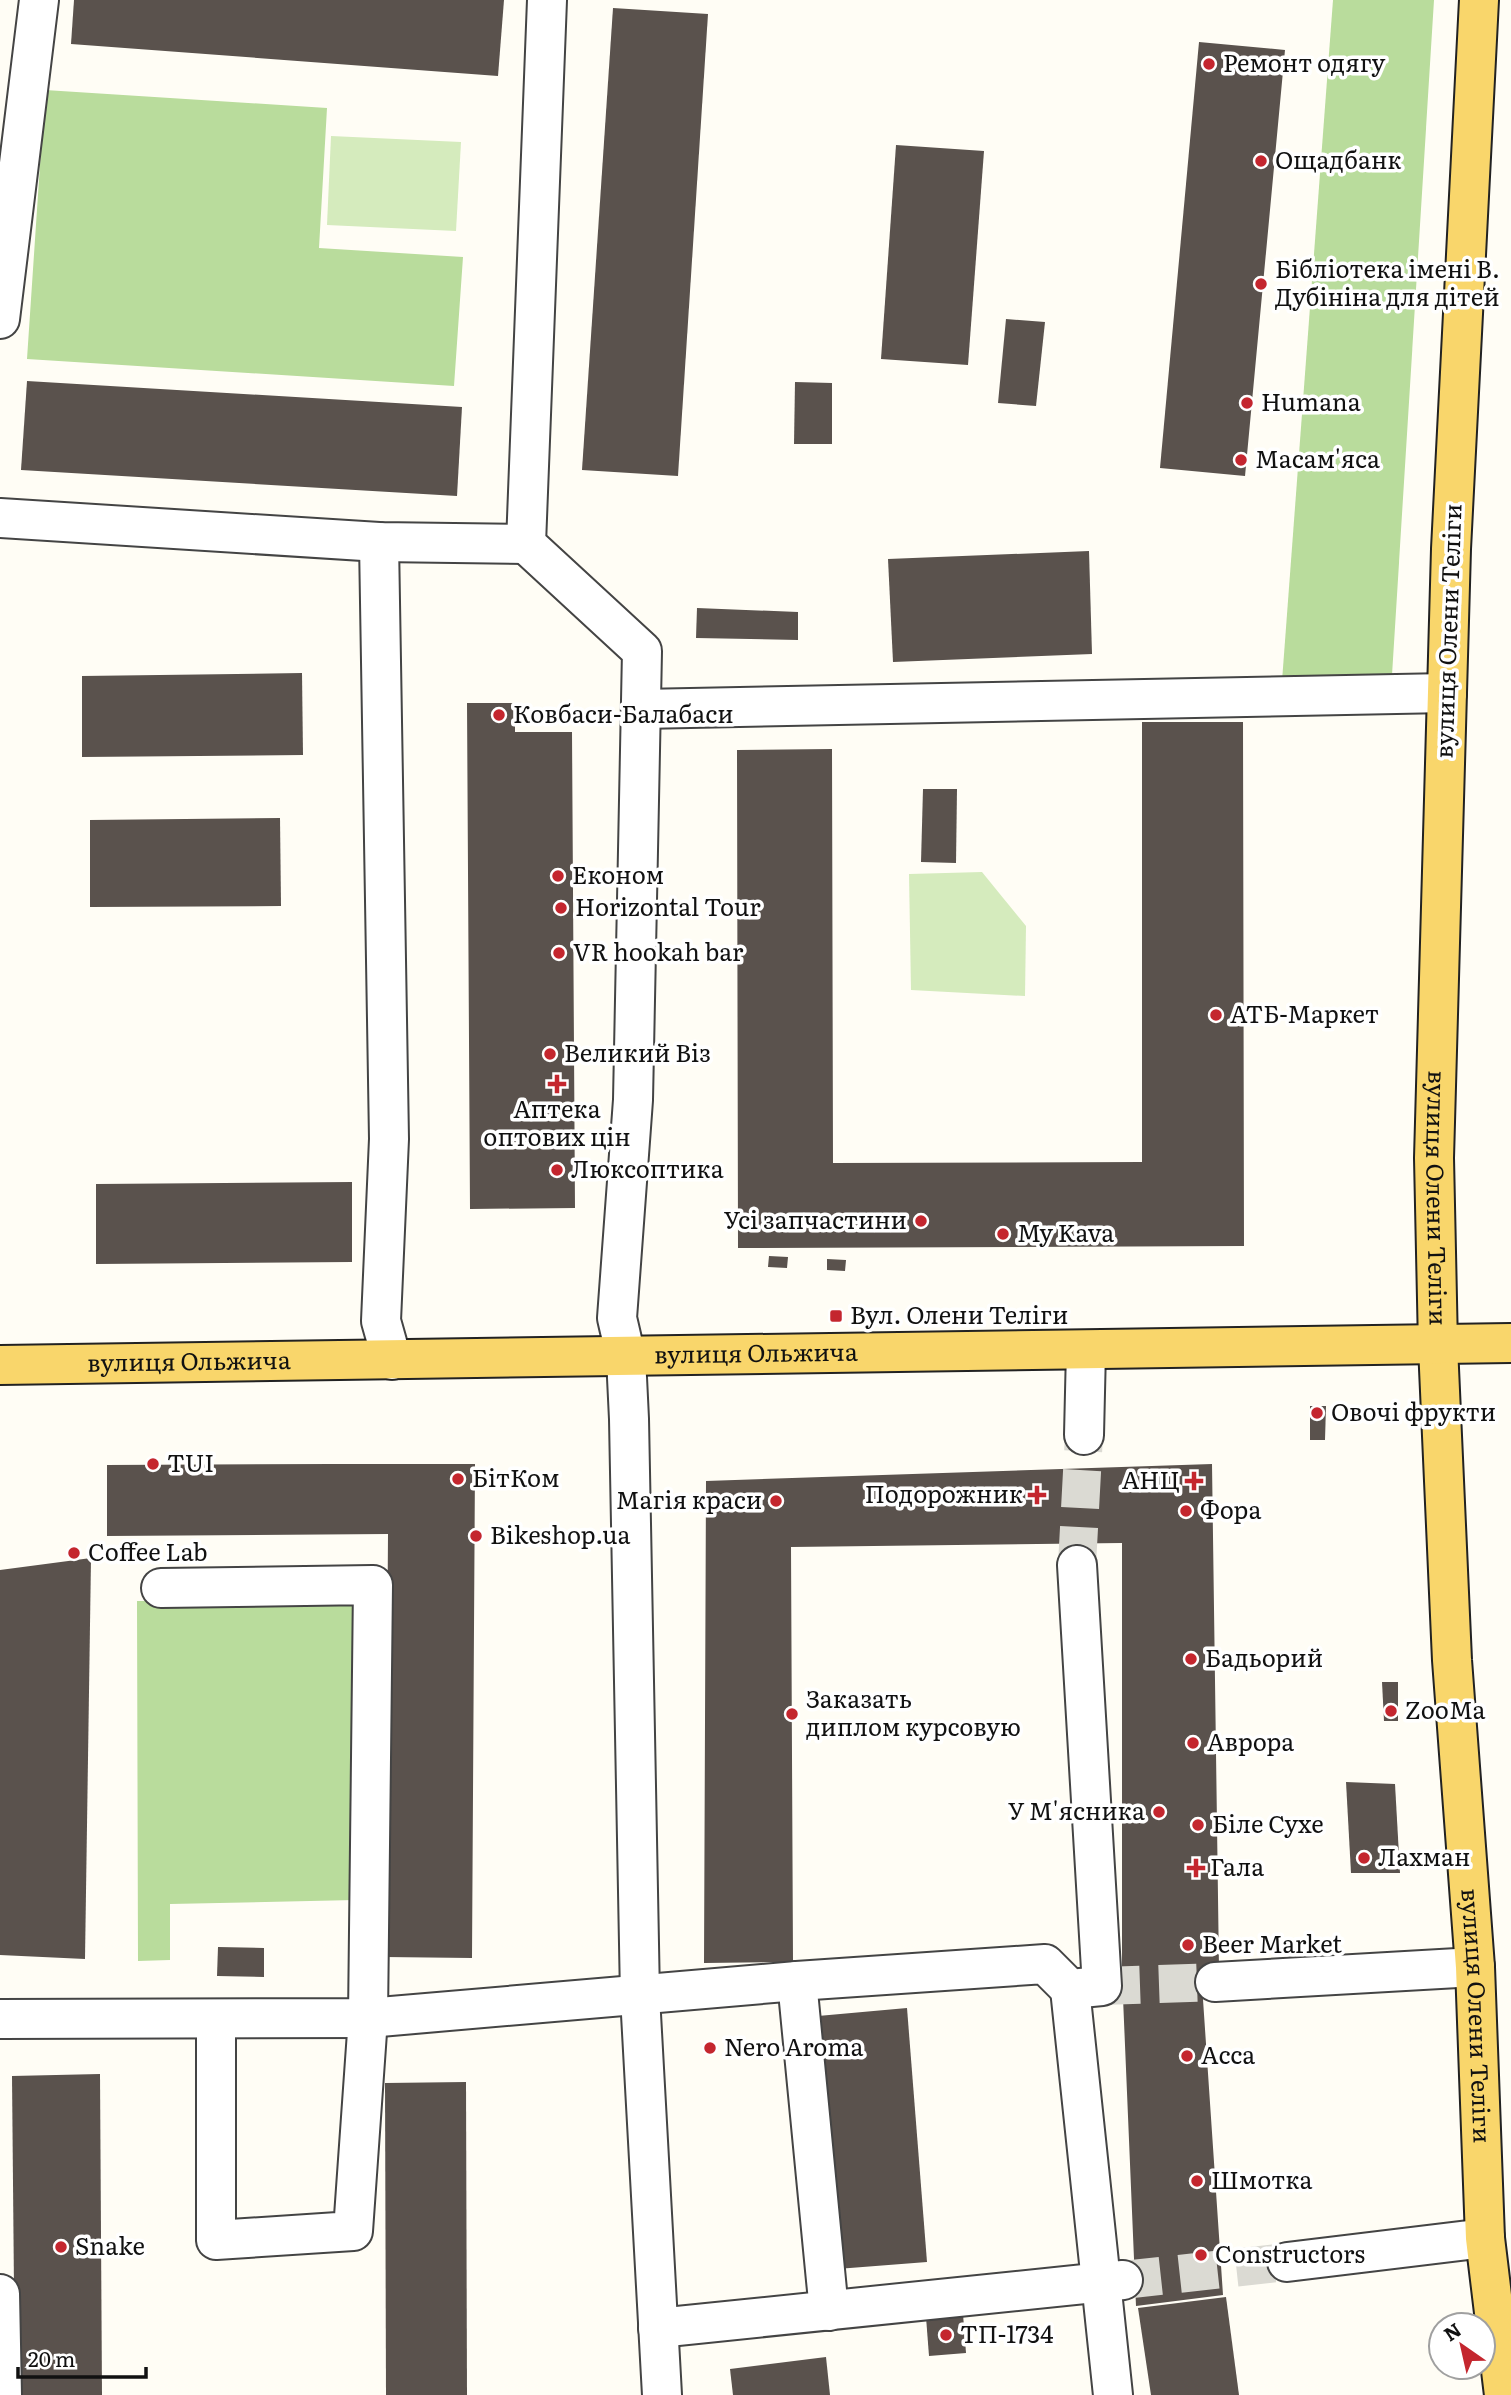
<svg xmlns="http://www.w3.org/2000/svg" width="1511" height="2395" viewBox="0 0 1511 2395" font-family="Literata,serif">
<rect width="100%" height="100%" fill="#fffdf5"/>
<!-- green -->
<g fill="#d5ebbd">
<polygon points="331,136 461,142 456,231 327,225"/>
<polygon points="982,872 1026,926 1025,996 911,990 909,874"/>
</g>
<!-- forest -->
<g fill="#b9dc9c">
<polygon points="1333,0 1434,0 1392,675 1282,681"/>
<polygon points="45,90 327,108 319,248 463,257 454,386 27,359"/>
<polygon points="361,1600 355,1900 170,1904 170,1960 138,1961 137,1601"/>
</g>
<!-- building -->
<g fill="#5a524d">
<polygon points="74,0 504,0 498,76 71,44"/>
<polygon points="613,8 708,14 678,476 582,470"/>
<polygon points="1199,42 1285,50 1245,476 1160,468"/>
<polygon points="896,145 984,151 968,365 881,359"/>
<polygon points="1006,319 1045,322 1036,406 998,403"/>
<polygon points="27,381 462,407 457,496 21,470"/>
<polygon points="795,382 832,383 832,444 794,444"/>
<polygon points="1089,551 1092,654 893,662 888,559"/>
<polygon points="697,608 798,612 798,640 696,638"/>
<polygon points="302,673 303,755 82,757 82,676"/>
<polygon points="467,703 515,703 515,732 572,732 575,1208 470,1209"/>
<polygon points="1142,722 1243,722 1244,1246 738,1248 737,750 832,749 833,1163 1142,1162"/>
<polygon points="923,789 957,789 956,863 921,862"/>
<polygon points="280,818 281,906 90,907 90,820"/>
<polygon points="352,1182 352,1262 96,1264 96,1184"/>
<polygon points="769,1256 788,1257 787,1268 768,1267"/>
<polygon points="827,1259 846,1260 845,1271 827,1270"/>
<polygon points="1310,1406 1326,1406 1325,1440 1310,1440"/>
<polygon points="333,1464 475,1464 472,1958 385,1957 388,1534 107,1536 107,1465"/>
<polygon points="1212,1464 1219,1969 1201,1970 1223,2295 1136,2306 1122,1974 1122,1543 791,1547 793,1962 704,1963 706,1481"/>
<polygon points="91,1558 85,1959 0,1955 0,1570"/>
<polygon points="1382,1682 1398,1682 1398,1721 1384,1721"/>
<polygon points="1346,1782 1395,1784 1400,1873 1351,1873"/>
<polygon points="218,1947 264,1948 264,1977 217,1976"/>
<polygon points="907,2008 927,2262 837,2269 818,2016"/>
<polygon points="100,2074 102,2395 15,2395 12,2076"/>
<polygon points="466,2082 467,2395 386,2395 385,2083"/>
<polygon points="1226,2297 1239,2395 1151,2395 1138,2308"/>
<polygon points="963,2314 966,2353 929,2356 926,2317"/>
<polygon points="826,2357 830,2395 733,2395 730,2369"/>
</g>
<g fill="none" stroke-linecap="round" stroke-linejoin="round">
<!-- minor-tunnel -->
<g stroke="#dbdad3" stroke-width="38" stroke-dasharray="38 19" stroke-linecap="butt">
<polyline points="1077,1565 1084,1435"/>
<polyline points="1102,1986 1215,1982"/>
<polyline points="1123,2280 1287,2262"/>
</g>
<!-- minor casing -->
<g stroke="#444" stroke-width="42">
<g id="minor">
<polyline points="547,0 526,544 642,651 633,1100 617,1318 626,1357 629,1419 640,1996 662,2395"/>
<polyline points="0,319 39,0"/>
<polyline points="0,518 379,542 526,544"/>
<polyline points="379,542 389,1139 381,1321 392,1360"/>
<polyline points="641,709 1447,693"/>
<polyline points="1084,1435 1086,1350"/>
<polyline points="161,1588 373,1585 368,2018 353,2231 216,2240 216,2020"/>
<polyline points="797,1981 829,2311"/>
<polyline points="1215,1982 1475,1967"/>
<polyline points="1070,1989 1113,2395"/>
<polyline points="0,2019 368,2018 797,1981 1045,1964 1070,1989 1102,1986 1077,1565"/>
<polyline points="1287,2262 1485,2238"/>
<polyline points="0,2294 2,2395"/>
<polyline points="658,2328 1123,2280"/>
</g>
</g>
<!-- major casing -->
<g stroke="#222" stroke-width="42">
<g id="major">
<path id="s1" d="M1479,0l-28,549 -17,609 4,188 14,314 23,307 10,271 19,157"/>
<path id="s2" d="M0,1365l1511,-22"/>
</g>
</g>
<!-- minor -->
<use href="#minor" stroke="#fff" stroke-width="38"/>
<!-- major -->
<use href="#major" stroke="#f9d66b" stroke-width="38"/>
</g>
<!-- markers -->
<g fill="#c4262e" stroke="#fff" stroke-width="2.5">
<circle cx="1209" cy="64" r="7"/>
<circle cx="1261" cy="161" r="7"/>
<circle cx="1261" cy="284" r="7"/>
<circle cx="1247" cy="403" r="7"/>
<circle cx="1241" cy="460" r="7"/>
<circle cx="499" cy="715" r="7"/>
<circle cx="558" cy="876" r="7"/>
<circle cx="561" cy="908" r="7"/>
<circle cx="559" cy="953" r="7"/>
<circle cx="1216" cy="1015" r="7"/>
<circle cx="550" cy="1054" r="7"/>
<path d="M553.5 1073.5h7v7h7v7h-7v7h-7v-7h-7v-7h7z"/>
<circle cx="557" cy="1170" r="7"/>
<circle cx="921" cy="1221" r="7"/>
<circle cx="1003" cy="1234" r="7"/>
<rect x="829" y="1309" width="14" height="14" rx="3.5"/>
<circle cx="1317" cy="1413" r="7"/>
<circle cx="153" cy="1464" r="7"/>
<circle cx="458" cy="1479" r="7"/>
<path d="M1190.5 1470.5h7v7h7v7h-7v7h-7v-7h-7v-7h7z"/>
<path d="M1033.5 1484.5h7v7h7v7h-7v7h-7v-7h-7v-7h7z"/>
<circle cx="776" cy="1501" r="7"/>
<circle cx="1186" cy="1511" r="7"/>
<circle cx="476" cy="1536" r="7"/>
<circle cx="74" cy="1553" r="7"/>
<circle cx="1191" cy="1659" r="7"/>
<circle cx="1391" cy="1711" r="7"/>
<circle cx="792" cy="1714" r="7"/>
<circle cx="1193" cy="1743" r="7"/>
<circle cx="1159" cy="1812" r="7"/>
<circle cx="1198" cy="1825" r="7"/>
<circle cx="1364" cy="1858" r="7"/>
<path d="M1192.5 1857.5h7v7h7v7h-7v7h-7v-7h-7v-7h7z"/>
<circle cx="1188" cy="1945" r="7"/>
<circle cx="710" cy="2048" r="7"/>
<circle cx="1187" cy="2056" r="7"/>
<circle cx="1197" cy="2181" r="7"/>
<circle cx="61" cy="2247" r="7"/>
<circle cx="1201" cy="2255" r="7"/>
<circle cx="946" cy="2335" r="7"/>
</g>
<g text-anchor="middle" stroke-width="7" stroke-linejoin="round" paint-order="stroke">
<!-- poi labels -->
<g font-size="24" fill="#111" stroke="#fff" text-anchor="start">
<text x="1223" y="72">Ремонт одягу</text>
<text x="1275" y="169">Ощадбанк</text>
<text x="1275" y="278">Бібліотека імені В.<tspan x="1275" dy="28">Дубініна для дітей</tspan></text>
<text x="1261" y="411">Humana</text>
<text x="1255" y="468">Масам'яса</text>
<text x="513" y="723">Ковбаси-Балабаси</text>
<text x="572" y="884">Економ</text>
<text x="575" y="916">Horizontal Tour</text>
<text x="573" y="961">VR hookah bar</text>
<text x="1230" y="1023">АТБ-Маркет</text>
<text x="564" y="1062">Великий Віз</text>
<text x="557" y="1118" text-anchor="middle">Аптека<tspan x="557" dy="28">оптових цін</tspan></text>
<text x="571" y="1178">Люксоптика</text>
<text x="907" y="1229" text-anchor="end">Усі запчастини</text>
<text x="1017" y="1242">My Kava</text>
<text x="850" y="1324">Вул. Олени Теліги</text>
<text x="1331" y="1421">Овочі фрукти</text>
<text x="167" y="1472">TUI</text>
<text x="472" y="1487">БітКом</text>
<text x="1180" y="1489" text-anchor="end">АНЦ</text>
<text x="1023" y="1503" text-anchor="end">Подорожник</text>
<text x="762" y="1509" text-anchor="end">Магія краси</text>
<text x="1200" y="1519">Фора</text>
<text x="490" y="1544">Bikeshop.ua</text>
<text x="88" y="1561">Coffee Lab</text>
<text x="1205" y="1667">Бадьорий</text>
<text x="806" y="1708">Заказать<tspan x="806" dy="28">диплом курсовую</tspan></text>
<text x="1405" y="1719">ZooMa</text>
<text x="1207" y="1751">Аврора</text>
<text x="1145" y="1820" text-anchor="end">У М'ясника</text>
<text x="1212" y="1833">Біле Сухе</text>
<text x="1378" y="1866">Лахман</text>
<text x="1210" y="1876">Гала</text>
<text x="1202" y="1953">Beer Market</text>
<text x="724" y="2056">Nero Aroma</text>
<text x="1201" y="2064">Асса</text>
<text x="1211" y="2189">Шмотка</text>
<text x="75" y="2255">Snake</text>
<text x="1215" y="2263">Constructors</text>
<text x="960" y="2343">ТП-1734</text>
</g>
<!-- street labels -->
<g font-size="24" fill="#111" stroke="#fff">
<text transform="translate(1449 631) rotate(-88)" y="8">вулиця Олени Теліги</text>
<text dy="8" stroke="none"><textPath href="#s1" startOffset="1199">вулиця Олени Теліги</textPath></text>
<text dy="8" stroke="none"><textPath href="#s2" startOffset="756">вулиця Ольжича</textPath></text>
<text dy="8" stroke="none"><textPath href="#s2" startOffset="189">вулиця Ольжича</textPath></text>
<text dy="8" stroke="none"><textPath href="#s1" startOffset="2018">вулиця Олени Теліги</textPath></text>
</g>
</g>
<!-- north arrow -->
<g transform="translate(1462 2346) rotate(326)"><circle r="33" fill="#ffffff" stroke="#a0a0a0" stroke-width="2"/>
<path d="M0-5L12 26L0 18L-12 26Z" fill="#c4262e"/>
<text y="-10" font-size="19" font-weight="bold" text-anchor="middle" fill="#111111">N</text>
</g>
<!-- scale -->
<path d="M18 2367v10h128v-10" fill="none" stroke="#111111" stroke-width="3.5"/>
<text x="28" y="2367" font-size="21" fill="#111111" stroke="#ffffff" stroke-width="5" paint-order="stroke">20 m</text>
</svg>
